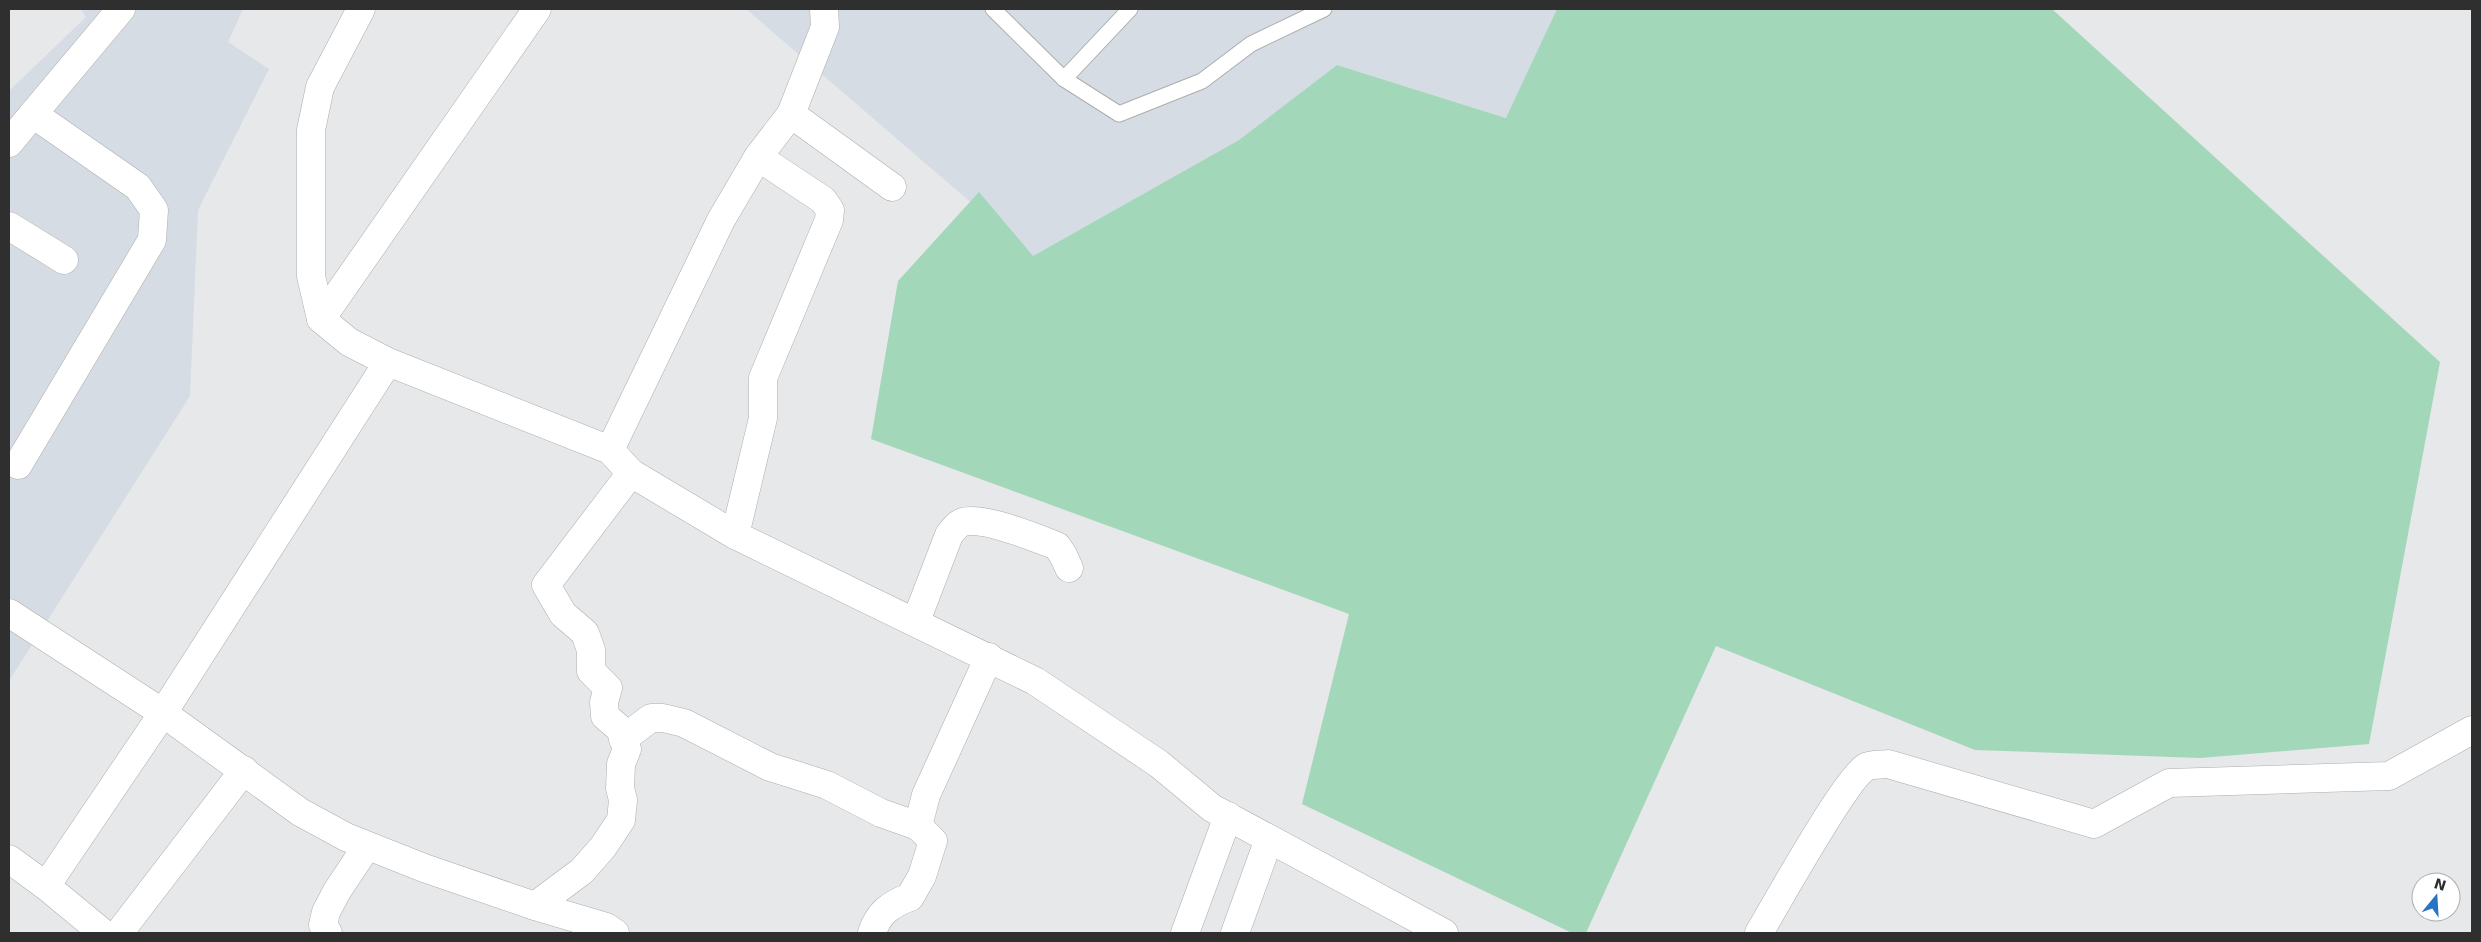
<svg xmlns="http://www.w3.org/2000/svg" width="2481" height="942" viewBox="0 0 2481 942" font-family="'DejaVu Sans',sans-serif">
<rect width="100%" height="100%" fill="#e7e8e9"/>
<!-- built -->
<g fill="#d5dce3">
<polygon points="81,9 243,9 228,42 269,69 198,210 190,396 9,681 9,91 86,17"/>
<polygon points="746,9 1557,9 1507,118 1337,65 1239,140 1033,256"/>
</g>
<!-- green -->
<polygon fill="#a3d7b9" points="1557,9 2052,9 2440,362 2369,744 2200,758 1975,750 1716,646 1586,933 1572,933 1302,804 1349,614 871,439 898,281 979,192 1033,256 1239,140 1337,65 1506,118"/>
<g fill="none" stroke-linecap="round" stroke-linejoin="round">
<!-- lane casing -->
<g stroke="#adadae" stroke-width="17">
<g id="lane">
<polyline points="993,9 1064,79"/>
<polyline points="1130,9 1064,79 1119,114 1202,81 1251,44 1324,9"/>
</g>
</g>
<!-- street casing -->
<g stroke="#adadae" stroke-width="29">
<g id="street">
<polyline points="361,9 320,87 311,130 311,276 321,319 349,342 388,362 610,450 631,473 735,535 1035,681 1159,764 1212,808 1444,933"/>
<polyline points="791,114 825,27 824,9"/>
<polyline points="9,143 33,114"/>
<polyline points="9,226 64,260"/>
<polyline points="321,319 537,9"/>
<polyline points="610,450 721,220 758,157 791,114 892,187"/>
<polyline points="18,465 152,240 154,210 138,187 33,114 121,9"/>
<polyline points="735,535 763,418 763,378 829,220 830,210 823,200 758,157"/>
<polyline points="9,613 163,713 300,812 346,837 424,868 535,906 606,927 615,933"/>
<path d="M916,621l33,-86c4,-5 8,-11 14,-13 21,-6 73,16 94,24l6,9 6,13"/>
<polyline points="623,739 651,718 663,718 684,723 770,767 827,785 881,813 918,826"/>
<polyline points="9,859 46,886 163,713 388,362"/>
<polyline points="46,886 103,933"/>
<polyline points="535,906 582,871 603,847 621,820 623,800 620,788 621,764 627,749 620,729 605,716 604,702 608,688 591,671 591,650 585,633 563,614 546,585 631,473"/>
<polyline points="119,933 244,770"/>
<polyline points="328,933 323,925 326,912 337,891 367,846"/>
<path d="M872,933c6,-20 19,-29 38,-36l12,-21 11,-35 -15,-15 8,-31 63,-138"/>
<polyline points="1185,933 1228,816"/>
<polyline points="1235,933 1269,839"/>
<path d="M1759,933c16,-27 87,-155 107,-166 5,-3 16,-2 22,-3l206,60 75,-41 220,-7 83,-46"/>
</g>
</g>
<!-- lane -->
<use href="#lane" stroke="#fff" stroke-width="15"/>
<!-- street -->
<use href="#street" stroke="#fff" stroke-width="28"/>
</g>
<!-- border -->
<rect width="2481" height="942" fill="none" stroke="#2f2f30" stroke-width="20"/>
<!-- north arrow -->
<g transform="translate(2436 897) rotate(18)"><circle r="24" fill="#ffffff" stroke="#acacac"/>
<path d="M0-4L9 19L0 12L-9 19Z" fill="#2774c4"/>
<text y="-8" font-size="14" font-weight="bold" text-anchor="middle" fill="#2f2f30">N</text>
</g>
</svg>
